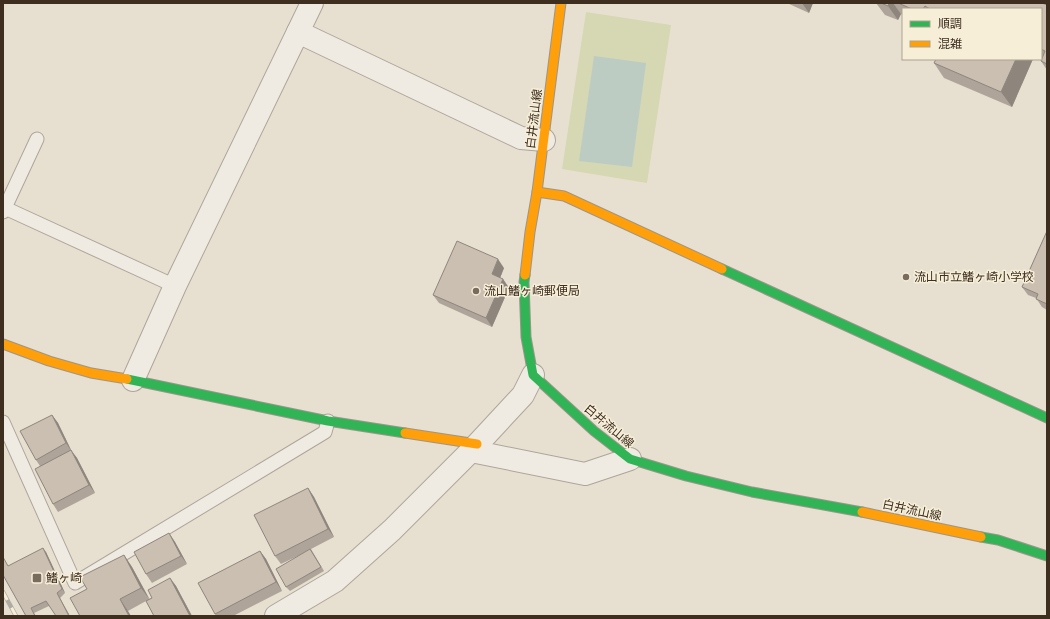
<svg xmlns="http://www.w3.org/2000/svg" width="1050" height="619" viewBox="0 0 1050 619" font-family="'Times New Roman','Noto Sans JP',serif">
<rect width="100%" height="100%" fill="#e7e0d1"/>
<!-- green -->
<polygon fill="#d6d7b3" points="586,12 671,25 647,183 562,169"/>
<!-- water -->
<polygon fill="#bcccc2" points="594,56 646,63 632,167 579,161"/>
<g fill="none" stroke-linecap="round" stroke-linejoin="round">
<!-- lane casing -->
<g stroke="#ada599" stroke-width="15">
<g id="lane">
<polyline points="5,208 175,286"/>
<polyline points="3,212 37,139"/>
<polyline points="3,422 75,583 325,432 328,421"/>
</g>
</g>
<!-- street casing -->
<g stroke="#ada599" stroke-width="24">
<g id="street">
<polyline points="298,32 521,138 544,140"/>
<polyline points="133,380 175,286 312,3"/>
<polyline points="471,451 585,474 630,459"/>
<polyline points="276,616 335,581 392,530 471,451 523,395 533,375"/>
</g>
</g>
<!-- fast casing -->
<g stroke="#9c958a" stroke-width="11">
<g id="fast">
<polyline points="722,269 1047,418"/>
<polyline points="525,275 524,282 526,337 533,375 594,431 630,459 686,476 752,492 862,512"/>
<polyline points="127,379 328,421 405,433"/>
<polyline points="981,537 998,540 1047,556"/>
</g>
</g>
<!-- slow casing -->
<g stroke="#9c958a" stroke-width="11">
<g id="slow">
<polyline points="537,192 564,196 722,269"/>
<polyline points="525,275 530,232 537,192 561,3"/>
<polyline points="3,344 49,361 91,373 127,379"/>
<polyline points="405,433 477,444"/>
<polyline points="862,512 981,537"/>
</g>
</g>
<!-- lane -->
<use href="#lane" stroke="#efebe3" stroke-width="13"/>
<!-- street -->
<use href="#street" stroke="#efebe3" stroke-width="22"/>
<!-- fast -->
<use href="#fast" stroke="#30b455" stroke-width="9"/>
<!-- slow -->
<use href="#slow" stroke="#ff9f0a" stroke-width="9"/>
<!-- rail casing -->
<g stroke="#afaaa2" stroke-width="4.5">
<polyline id="rail" points="3,592 16,616"/>
</g>
<!-- rail -->
<use href="#rail" stroke="#f7eed8" stroke-width="3" stroke-dasharray="9" stroke-linecap="butt"/>
</g>
<!-- wall -->
<g fill="#afa499">
<polygon points="787,3 813,3 809,13"/>
<polygon points="876,3 1042,3 1047,5 1047,70 1041,61 1041,9 903,9 903,15 901,14 898,20 885,15"/>
<polygon points="1033,59 1012,107 944,78 934,63"/>
<polygon points="1047,231 1047,310 1042,307 1036,298 1028,295 1022,287"/>
<polygon points="504,268 500,278 503,279 509,288 492,327 439,303 433,295"/>
<polygon points="52,415 58,423 72,452 77,458 95,493 58,512 53,504 40,466 36,460"/>
<polygon points="308,488 314,497 334,537 311,549 324,571 290,591 286,587 302,554 281,564 275,556"/>
<polygon points="169,533 175,542 187,564 152,583 146,574"/>
<polygon points="260,551 266,559 282,591 233,616 216,616 215,614"/>
<polygon points="46,552 65,593 60,598 49,606 34,613 36,616 26,616 8,566"/>
<polygon points="124,555 132,567 149,599 152,598 170,578 176,586 192,616 154,616 146,601 128,611 87,589"/>
</g>
<!-- shaded-wall -->
<g fill="#8e867d">
<polygon points="802,3 813,3 809,13"/>
<polygon points="889,3 893,3 901,14 898,20 888,6"/>
<polygon points="1016,59 1033,59 1012,107 1001,92"/>
<polygon points="498,259 504,268 498,283 492,274"/>
<polygon points="503,279 509,288 492,327 486,318"/>
<polygon points="52,415 58,423 72,452 66,443"/>
<polygon points="71,450 77,458 95,493 89,485"/>
<polygon points="308,488 314,497 334,537 328,529"/>
<polygon points="169,533 175,542 187,564 181,556"/>
<polygon points="43,548 46,552 65,593 62,589"/>
<polygon points="260,551 266,559 282,591 276,582"/>
<polygon points="124,555 132,567 150,600 141,588"/>
<polygon points="170,578 176,586 192,616 190,616"/>
<polygon points="57,593 60,598 70,616 69,616"/>
<polygon points="120,599 128,611 131,616 129,616"/>
</g>
<!-- building -->
<g fill="#cbbfb2" stroke="#8e867d">
<polygon points="881,3 889,3 888,6"/>
<polygon points="898,3 1042,3 1047,5 1047,64 1041,61 1045,51 1041,49 1041,9 930,9 925,6 923,9 912,9"/>
<polygon points="936,59 1016,59 1001,92 934,63"/>
<polygon points="1047,231 1047,304 1036,299 1038,294 1022,287"/>
<polygon points="457,241 498,259 492,274 503,279 486,318 433,295"/>
<polygon points="52,415 66,443 36,460 20,431"/>
<polygon points="71,450 89,485 53,504 35,469"/>
<polygon points="308,488 328,529 275,556 254,515"/>
<polygon points="169,533 181,556 146,574 134,552"/>
<polygon points="43,548 62,589 57,593 69,616 56,616 46,601 31,608 35,616 26,616 3,575 3,557 8,566"/>
<polygon points="310,549 321,567 286,587 276,569"/>
<polygon points="260,551 276,582 215,614 198,583"/>
<polygon points="124,555 141,588 120,599 129,616 80,616 70,598 87,589 80,577"/>
<polygon points="170,578 190,616 154,616 146,601 152,598 148,590"/>
</g>
<!-- markers -->
<g fill="#786c5e" stroke="#f7eed8" stroke-width="1.5">
<circle cx="906" cy="277" r="4"/>
<circle cx="476" cy="291" r="4"/>
<rect x="32" y="573" width="10" height="10" rx="2"/>
</g>
<g text-anchor="middle" stroke-width="3" stroke-linejoin="round" paint-order="stroke">
<!-- street labels -->
<g font-size="12" fill="#3d2e20" stroke="#f7eed8">
<text transform="translate(534 119) rotate(-83)" y="4">白井流山線</text>
<text transform="translate(609 426) rotate(40)" y="4">白井流山線</text>
<text transform="translate(912 510) rotate(12)" y="4">白井流山線</text>
</g>
<!-- poi labels -->
<g font-size="12" fill="#3d2e20" stroke="#f7eed8" text-anchor="start">
<text x="914" y="281">流山市立鰭ヶ崎小学校</text>
<text x="484" y="295">流山鰭ヶ崎郵便局</text>
<text x="46" y="582">鰭ヶ崎</text>
</g>
</g>
<!-- border -->
<rect width="1050" height="619" fill="none" stroke="#3d2e20" stroke-width="8"/>
<!-- legend -->
<rect x="902" y="8" width="140" height="52" fill="#f7eed8" stroke="#ada18e"/>
<rect x="910" y="21" width="20" height="6" fill="#30b455" stroke="#ada18e"/>
<text x="938" y="28" font-size="12" fill="#3d2e20">順調</text>
<rect x="910" y="41" width="20" height="6" fill="#ff9f0a" stroke="#ada18e"/>
<text x="938" y="48" font-size="12" fill="#3d2e20">混雑</text>
</svg>
